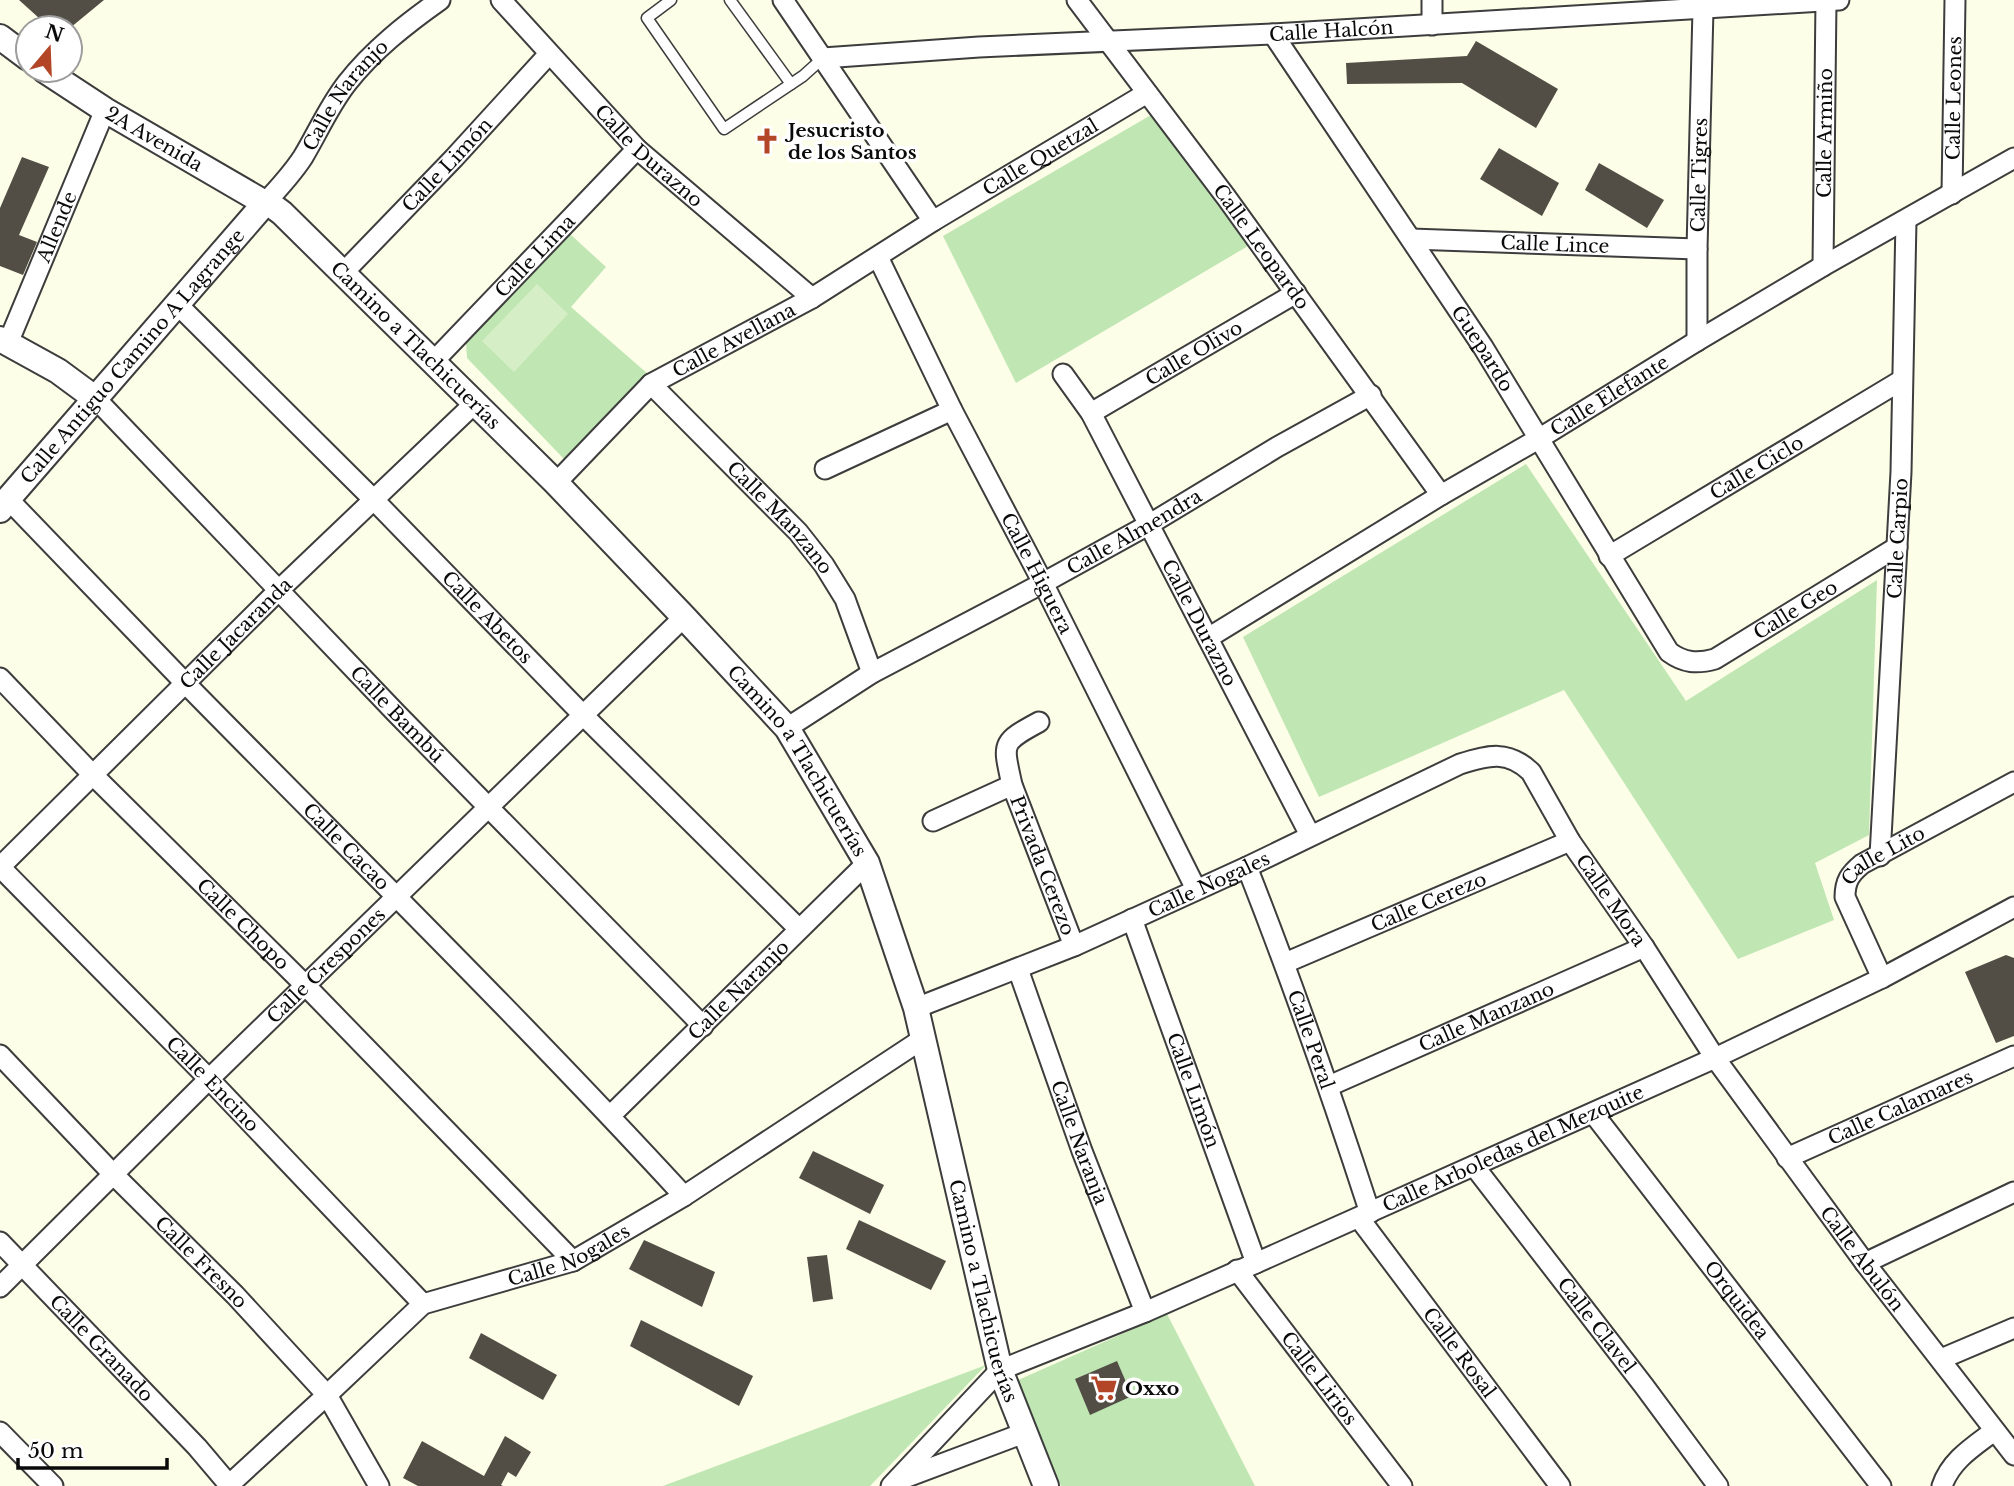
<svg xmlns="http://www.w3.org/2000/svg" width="2014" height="1486" viewBox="0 0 2014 1486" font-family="'Libre Baskerville',serif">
<rect width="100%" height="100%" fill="#fdfee7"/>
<!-- green -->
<g fill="#c0e6b3">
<polygon points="1151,115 1248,246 1016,383 943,236"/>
<polygon points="570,234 606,267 571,307 648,374 564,459 467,358 466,342"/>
<polygon points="1526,464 1686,701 1877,580 1869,835 1815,863 1834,920 1738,959 1564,690 1319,797 1243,637"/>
<polygon points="1167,1314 1255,1486 1061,1486 1016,1381"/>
<polygon points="986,1365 870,1486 663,1486"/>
</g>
<!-- pitch -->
<polygon fill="#d5eec5" points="537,284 568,314 514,372 482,341"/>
<!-- building -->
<g fill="#524e46">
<polygon points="19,0 104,0 70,28 50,28"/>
<polygon points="1476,41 1558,89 1536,128 1462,83 1347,84 1346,63 1467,56"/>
<polygon points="1499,148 1559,183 1542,216 1480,179"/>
<polygon points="22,157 49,167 19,235 37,242 23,275 0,266 0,208"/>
<polygon points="1599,163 1664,200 1647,228 1585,190"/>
<polygon points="2006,955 2014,958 2014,1036 1996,1043 1965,972"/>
<polygon points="813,1151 884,1185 870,1214 799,1178"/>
<polygon points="859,1220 946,1261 931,1290 846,1249"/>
<polygon points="644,1240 715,1272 702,1307 629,1269"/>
<polygon points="827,1255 833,1299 813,1302 807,1257"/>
<polygon points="641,1320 753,1376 739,1406 630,1346"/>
<polygon points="481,1333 557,1375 543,1400 469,1358"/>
<polygon points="1117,1361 1132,1396 1090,1415 1075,1379"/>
<polygon points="505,1436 531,1452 516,1477 508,1472 501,1485 503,1486 418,1486 403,1478 422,1441 484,1476"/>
</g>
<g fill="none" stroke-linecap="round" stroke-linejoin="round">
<!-- service casing -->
<g stroke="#3d3d3d" stroke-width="13">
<g id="service">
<polyline points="671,0 647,18 724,129 803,76 823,58"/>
<polyline points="730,0 791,84"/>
</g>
</g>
<!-- minor casing -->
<g stroke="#3d3d3d" stroke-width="23">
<g id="minor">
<path id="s1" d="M501,0l136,149 175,149"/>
<polyline points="783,0 933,221"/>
<path id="s2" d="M1077,0l149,197 215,298"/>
<polyline points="1432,0 1432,25"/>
<path id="s3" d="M1273,34l210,313 186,305c15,11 28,12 46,7l182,-112"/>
<path id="s4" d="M823,58l156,-11 294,-13 566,-34"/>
<path id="s5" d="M1952,194l3,-194"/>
<path id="s6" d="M265,203c14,-15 27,-29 38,-46 15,-25 26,-51 44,-74 26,-33 59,-59 93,-83"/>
<path id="s7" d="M1411,239l286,10"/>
<path id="s8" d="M878,257l74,153 91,173 153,306"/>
<path id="s9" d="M1823,266l3,-266"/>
<path id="s10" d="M343,273l111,-115 95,-104"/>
<path id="s11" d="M177,304l196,195 210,216 216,214"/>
<path id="s12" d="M1697,341v-92l6,-240"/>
<path id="s13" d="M8,343l97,-233"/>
<path id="s14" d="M433,362l204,-213"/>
<path id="s15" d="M1063,374l28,39 219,422"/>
<path id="s16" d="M651,384l147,148 26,33 21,34 27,74"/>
<path id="s17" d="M96,399l300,314 307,313"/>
<path id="s18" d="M1091,413l205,-120"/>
<polyline points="825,469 952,410"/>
<path id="s19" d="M556,483l95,-99 161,-86 121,-77 214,-128"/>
<path id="s20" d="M8,499c59,62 119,124 179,186 167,170 336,336 497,511"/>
<path id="s21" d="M1609,556l293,-176"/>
<path id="s22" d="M1208,638l233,-143 99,-57 157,-97 126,-75 191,-108"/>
<path id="s23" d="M0,678l92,96 213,211 268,276"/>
<path id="s24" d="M1039,722c-39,21 -36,21 -27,63l62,161"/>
<path id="s25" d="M787,728l85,-55 171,-90 107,-59 127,-77 94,-52"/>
<polyline points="933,821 1012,785"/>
<path id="s26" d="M1880,856l21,-384 5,-252"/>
<path id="s27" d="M0,867l279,-277 196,-187"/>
<path id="s28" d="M0,867l209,212 214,225"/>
<path id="s29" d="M1247,867c45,114 85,229 123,346"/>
<path id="s30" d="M1132,919l124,344"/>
<path id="s31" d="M1285,963l285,-122"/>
<path id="s32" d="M1018,969l64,182 63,161"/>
<path id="s33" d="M1882,978l-37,-81c0,-16 5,-23 17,-33l152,-82"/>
<path id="s34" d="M916,1008l158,-62 173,-79 213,-103c29,-9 48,-14 71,8l39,69 74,106 71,111 150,205 149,192"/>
<path id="s35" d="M0,1055l114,120 121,120 92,100 52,91"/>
<path id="s36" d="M1329,1086l315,-139"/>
<path id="s37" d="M1593,1113l288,373"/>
<path id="s38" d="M610,1116l257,-253"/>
<path id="s39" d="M1787,1158l227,-102"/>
<path id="s40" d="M1474,1166l170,220 74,100"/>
<path id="s41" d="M1359,1218l201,268"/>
<path id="s42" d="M0,1242l197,205 33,39"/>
<polyline points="1865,1263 2014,1192"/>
<path id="s43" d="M1237,1270l165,216"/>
<path id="s44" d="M0,1287l209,-208 475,-462"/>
<polyline points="1941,1359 2014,1328"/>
<polyline points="0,1432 53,1486"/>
<polyline points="899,1480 1024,1433"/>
<path id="s45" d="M230,1484l97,-89 96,-91 150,-43 111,-65 240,-158"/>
<path id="s46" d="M891,1486l109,-116 145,-58 111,-49 459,-205 167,-80 132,-71"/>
<path d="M1942,1486c9,-26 31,-39 52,-55"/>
</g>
</g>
<!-- tertiary casing -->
<g stroke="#3d3d3d" stroke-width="28">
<g id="tertiary">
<polyline points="0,37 28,58"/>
<path id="s47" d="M44,70l61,40 160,93 9,4 8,6 274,270 128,134 103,111 80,135 49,145 84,362 46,116"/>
<polyline points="0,339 58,371 96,399"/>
<path id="s48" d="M0,510l8,-11 257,-296"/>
</g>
</g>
<!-- service -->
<use href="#service" stroke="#fff" stroke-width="10"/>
<!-- minor -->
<use href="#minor" stroke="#fff" stroke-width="19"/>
<!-- tertiary -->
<use href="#tertiary" stroke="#fff" stroke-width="24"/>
</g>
<!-- icons -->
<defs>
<g id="church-bare" transform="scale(2.1)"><path d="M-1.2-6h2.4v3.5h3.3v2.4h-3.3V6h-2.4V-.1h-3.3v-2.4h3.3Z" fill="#b44628" stroke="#fff" stroke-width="2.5" paint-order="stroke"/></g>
<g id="supermarket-bare" transform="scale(2.1)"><path d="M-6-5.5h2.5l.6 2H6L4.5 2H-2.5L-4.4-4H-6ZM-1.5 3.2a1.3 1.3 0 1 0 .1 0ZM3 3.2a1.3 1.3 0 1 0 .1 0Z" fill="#b44628" stroke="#fff" stroke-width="2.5" paint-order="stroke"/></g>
</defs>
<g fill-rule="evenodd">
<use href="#church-bare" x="767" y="141"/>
<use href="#supermarket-bare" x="1104" y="1388"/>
</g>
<g text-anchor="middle" stroke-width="7" stroke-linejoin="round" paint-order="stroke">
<!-- street labels -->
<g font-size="19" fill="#0a0a0a" stroke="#fff">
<text dy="7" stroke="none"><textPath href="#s4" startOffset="509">Calle Halcón</textPath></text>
<text dy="7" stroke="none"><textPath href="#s6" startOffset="135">Calle Naranjo</textPath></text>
<text dy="7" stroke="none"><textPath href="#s5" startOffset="96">Calle Leones</textPath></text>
<text dy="7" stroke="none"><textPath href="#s9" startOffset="133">Calle Armiño</textPath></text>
<text dy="7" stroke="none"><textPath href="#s47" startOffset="130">2A Avenida</textPath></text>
<text dy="7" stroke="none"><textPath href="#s1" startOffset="215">Calle Durazno</textPath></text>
<text dy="7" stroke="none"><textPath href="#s19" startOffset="588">Calle Quetzal</textPath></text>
<text dy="7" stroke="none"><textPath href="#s10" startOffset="150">Calle Limón</textPath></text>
<text dy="7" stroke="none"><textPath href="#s12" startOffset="166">Calle Tigres</textPath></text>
<text dy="7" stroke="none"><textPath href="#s13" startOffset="126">Allende</textPath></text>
<text dy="7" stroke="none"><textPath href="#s7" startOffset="144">Calle Lince</textPath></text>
<text dy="7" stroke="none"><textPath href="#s2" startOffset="308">Calle Leopardo</textPath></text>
<text dy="7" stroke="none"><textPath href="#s14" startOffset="147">Calle Lima</textPath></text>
<text dy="7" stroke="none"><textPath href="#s19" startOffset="231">Calle Avellana</textPath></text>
<text dy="7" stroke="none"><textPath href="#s47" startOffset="466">Camino a Tlachicuerías</textPath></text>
<text dy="7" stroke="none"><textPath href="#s3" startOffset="378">Guepardo</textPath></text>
<text dy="7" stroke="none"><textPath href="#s18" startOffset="119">Calle Olivo</textPath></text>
<text dy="7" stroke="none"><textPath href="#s48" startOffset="203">Calle Antiguo Camino A Lagrange</textPath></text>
<text dy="7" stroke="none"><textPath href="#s22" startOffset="469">Calle Elefante</textPath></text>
<text dy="7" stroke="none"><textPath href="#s21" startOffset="172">Calle Ciclo</textPath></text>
<text dy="7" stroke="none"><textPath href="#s16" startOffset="186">Calle Manzano</textPath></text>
<text dy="7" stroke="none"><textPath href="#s25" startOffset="399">Calle Almendra</textPath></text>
<text dy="7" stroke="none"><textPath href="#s26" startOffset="318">Calle Carpio</textPath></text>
<text dy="7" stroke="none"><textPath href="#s8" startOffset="354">Calle Higuera</textPath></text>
<text dy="7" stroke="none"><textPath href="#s3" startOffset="877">Calle Geo</textPath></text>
<text dy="7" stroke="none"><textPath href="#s11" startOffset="441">Calle Abetos</textPath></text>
<text dy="7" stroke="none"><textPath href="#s15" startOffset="284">Calle Durazno</textPath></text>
<text dy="7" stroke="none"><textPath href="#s27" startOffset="332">Calle Jacaranda</textPath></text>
<text dy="7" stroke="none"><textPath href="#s17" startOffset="436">Calle Bambú</textPath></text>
<text dy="7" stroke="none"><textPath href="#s47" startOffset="1032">Camino a Tlachicuerías</textPath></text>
<text dy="7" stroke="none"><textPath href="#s20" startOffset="485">Calle Cacao</textPath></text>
<text dy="7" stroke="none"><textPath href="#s33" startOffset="150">Calle Lito</textPath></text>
<text dy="7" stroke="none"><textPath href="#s24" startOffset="166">Privada Cerezo</textPath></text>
<text dy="7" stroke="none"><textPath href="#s34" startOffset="318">Calle Nogales</textPath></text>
<text dy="7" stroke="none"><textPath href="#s34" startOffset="824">Calle Mora</textPath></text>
<text dy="7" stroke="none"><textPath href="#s31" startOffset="156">Calle Cerezo</textPath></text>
<text dy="7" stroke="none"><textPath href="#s23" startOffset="346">Calle Chopo</textPath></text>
<text dy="7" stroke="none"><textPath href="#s44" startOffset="458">Calle Crespones</textPath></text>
<text dy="7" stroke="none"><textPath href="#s38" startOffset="180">Calle Naranjo</textPath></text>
<text dy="7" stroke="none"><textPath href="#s36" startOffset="172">Calle Manzano</textPath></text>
<text dy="7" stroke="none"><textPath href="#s29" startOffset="184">Calle Peral</textPath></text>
<text dy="7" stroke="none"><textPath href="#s28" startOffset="304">Calle Encino</textPath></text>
<text dy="7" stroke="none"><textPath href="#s30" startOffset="182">Calle Limón</textPath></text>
<text dy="7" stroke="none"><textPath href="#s39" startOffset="124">Calle Calamares</textPath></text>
<text dy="7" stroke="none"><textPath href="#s32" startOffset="184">Calle Naranja</textPath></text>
<text dy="7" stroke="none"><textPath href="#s46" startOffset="718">Calle Arboledas del Mezquite</textPath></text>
<text dy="7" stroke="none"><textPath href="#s45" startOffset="418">Calle Nogales</textPath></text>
<text dy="7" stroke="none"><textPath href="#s34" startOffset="1262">Calle Abulón</textPath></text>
<text dy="7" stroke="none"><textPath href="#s35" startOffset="289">Calle Fresno</textPath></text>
<text dy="7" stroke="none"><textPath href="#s47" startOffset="1600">Camino a Tlachicuerías</textPath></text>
<text dy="7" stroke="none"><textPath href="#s37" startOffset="236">Orquidea</textPath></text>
<text dy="7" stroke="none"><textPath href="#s40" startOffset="201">Calle Clavel</textPath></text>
<text dy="7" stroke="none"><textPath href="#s42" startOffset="147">Calle Granado</textPath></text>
<text dy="7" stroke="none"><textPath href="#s41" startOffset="168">Calle Rosal</textPath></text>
<text dy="7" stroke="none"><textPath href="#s43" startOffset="136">Calle Lirios</textPath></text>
</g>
<!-- poi labels -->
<g font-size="19" font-weight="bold" fill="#0a0a0a" stroke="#fff" text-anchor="start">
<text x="788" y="137">Jesucristo<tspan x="788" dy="22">de los Santos</tspan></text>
<text x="1125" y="1395">Oxxo</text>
</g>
</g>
<!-- north arrow -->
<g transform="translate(49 49) rotate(19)"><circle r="33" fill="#ffffff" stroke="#9d9d9d" stroke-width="2"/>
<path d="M0-5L12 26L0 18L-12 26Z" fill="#b44628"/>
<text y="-10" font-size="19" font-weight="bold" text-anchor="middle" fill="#0a0a0a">N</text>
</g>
<!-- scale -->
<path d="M18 1458v10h149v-10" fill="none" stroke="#0a0a0a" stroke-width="3.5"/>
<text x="28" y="1458" font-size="21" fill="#0a0a0a" stroke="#ffffff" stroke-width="5" paint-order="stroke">50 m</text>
</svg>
